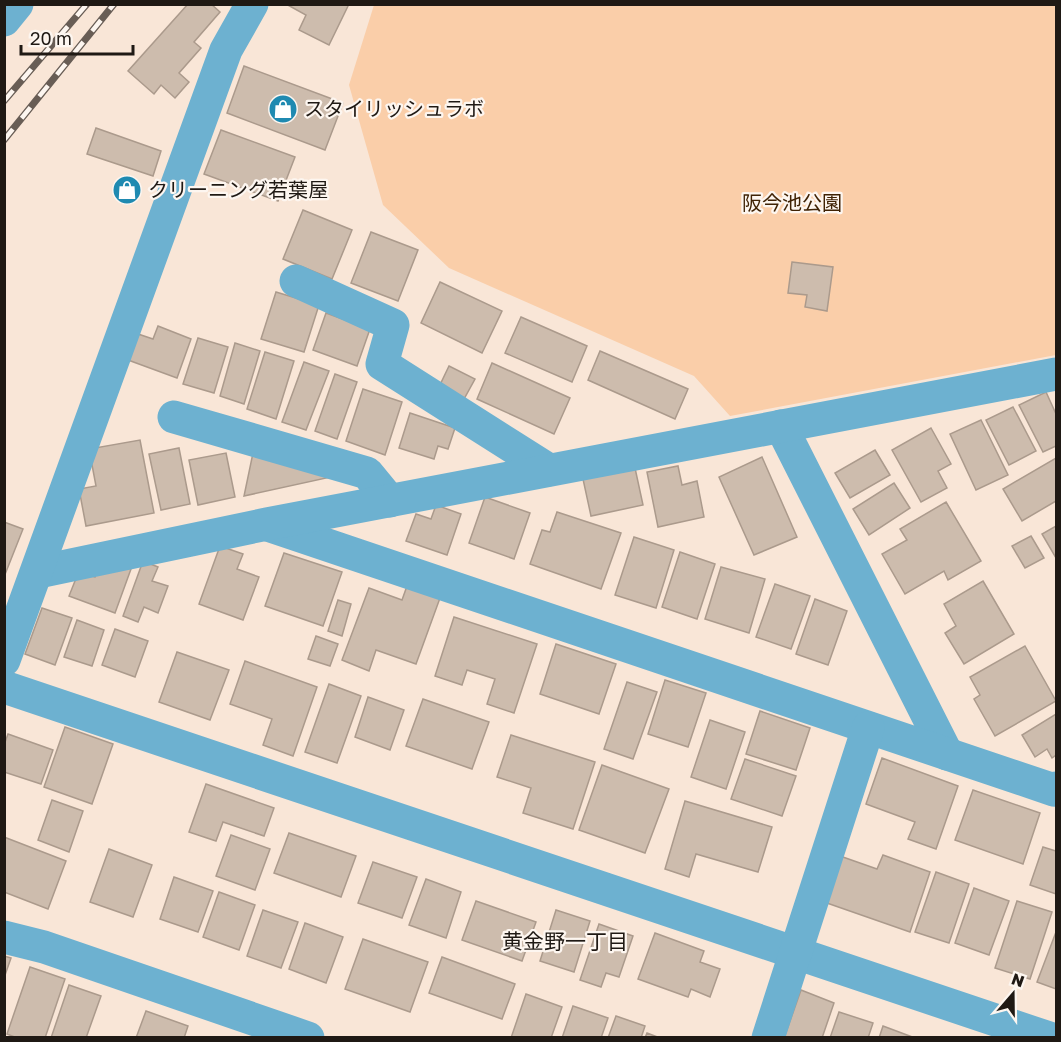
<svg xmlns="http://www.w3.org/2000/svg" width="1061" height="1042" viewBox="0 0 1061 1042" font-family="'Golos Text','Noto Sans JP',sans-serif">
<rect width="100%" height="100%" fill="#f9e6d7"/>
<!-- green -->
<polygon fill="#facea9" points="374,5 1056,5 1056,355 730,416 694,376 449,268 383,205 349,85"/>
<!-- building -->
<g fill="#cdbcad" stroke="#ab9a8c" stroke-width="1.5">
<polygon points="188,4 211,4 220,12 194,42 201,48 179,73 189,82 175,98 161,85 154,94 128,71"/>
<polygon points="286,4 349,4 329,45 299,30 306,15"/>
<polygon points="244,66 343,103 325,150 227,113"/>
<polygon points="96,128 161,151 153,176 87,154"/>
<polygon points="221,130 295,157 278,201 204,174"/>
<polygon points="303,210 352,230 332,279 283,259"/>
<polygon points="371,232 418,250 398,301 351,283"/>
<polygon points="792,262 833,267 827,311 805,307 807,295 788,293"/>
<polygon points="440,282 502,311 482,353 421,323"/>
<polygon points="276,292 319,305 304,352 261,339"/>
<polygon points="326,313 370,329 357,366 313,350"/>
<polygon points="521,317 587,346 572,382 505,353"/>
<polygon points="158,326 191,339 177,378 128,360 138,334 153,339"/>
<polygon points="198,338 228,347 214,393 183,384"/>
<polygon points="235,343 260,351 244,404 220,396"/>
<polygon points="600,351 688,389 675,419 588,380"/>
<polygon points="265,352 294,361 276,419 247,409"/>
<polygon points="304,362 329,371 306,430 282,422"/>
<polygon points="492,363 570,398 554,434 477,399"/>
<polygon points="449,366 475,379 464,399 439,387"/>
<polygon points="335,374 357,382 337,439 315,431"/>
<polygon points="363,389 402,402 385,455 346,441"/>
<polygon points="1046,392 1056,414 1056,446 1043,452 1019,405"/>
<polygon points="1013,407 1036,451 1009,465 986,420"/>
<polygon points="410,413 455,428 448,449 438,446 434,459 399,448"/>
<polygon points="981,420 1008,475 976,490 950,434"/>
<polygon points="931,428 951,464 938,471 947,488 921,502 892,450"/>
<polygon points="140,440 154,513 86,526 79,489 96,486 89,449"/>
<polygon points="179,448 190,504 161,510 149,454"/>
<polygon points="875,450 890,475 850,498 835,473"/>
<polygon points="226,453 235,497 198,505 189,460"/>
<polygon points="253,453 331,477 244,496"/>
<polygon points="762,457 797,537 754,555 719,477"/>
<polygon points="1056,458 1056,501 1022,521 1003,489"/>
<polygon points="678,466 682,485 697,481 704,517 658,527 647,472"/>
<polygon points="635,468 643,505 591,516 583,479"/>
<polygon points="894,483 910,508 869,535 853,509"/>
<polygon points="485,497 530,513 514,559 469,543"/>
<polygon points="946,502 981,561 948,580 944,571 905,594 882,554 907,540 900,529"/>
<polygon points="436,505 461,514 447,555 406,541 416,514 431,519"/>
<polygon points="557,512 621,533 601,589 530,564 542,530 550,532"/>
<polygon points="4,522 23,529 4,577"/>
<polygon points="1056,526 1056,558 1042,534"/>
<polygon points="1031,536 1044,558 1025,568 1012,546"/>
<polygon points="634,537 674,550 656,608 615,595"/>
<polygon points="220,546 243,554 237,569 259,577 243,620 199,604"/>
<polygon points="680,552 715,564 697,619 662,607"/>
<polygon points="284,553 342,572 323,626 265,606"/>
<polygon points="143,561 158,567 152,581 168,586 158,613 144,607 138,622 123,616"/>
<polygon points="113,563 131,569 115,613 69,596 79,571 95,577 98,568"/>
<polygon points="721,567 765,579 749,633 705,619"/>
<polygon points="983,581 1014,634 964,664 945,633 956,626 944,604"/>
<polygon points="775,584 810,596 791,649 756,637"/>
<polygon points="407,586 440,598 416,664 376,650 369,671 342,660 369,588 402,600"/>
<polygon points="815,599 847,611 828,665 796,654"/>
<polygon points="338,600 351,604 342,636 328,631"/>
<polygon points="42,608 72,618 55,665 25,654"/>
<polygon points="454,617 537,644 514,713 487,704 495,679 467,670 462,685 435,676"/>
<polygon points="77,620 104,630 92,666 64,657"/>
<polygon points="115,629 148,641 135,677 102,665"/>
<polygon points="316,636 338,644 330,666 308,659"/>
<polygon points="556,644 616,664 599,714 540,694"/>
<polygon points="1025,646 1056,701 995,736 974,699 980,695 970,677"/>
<polygon points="177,652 229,670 210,720 159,702"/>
<polygon points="245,661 317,687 293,756 263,745 272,719 230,704"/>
<polygon points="665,680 706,693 688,747 648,734"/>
<polygon points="627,682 657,692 633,759 604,749"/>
<polygon points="329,684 361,696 337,763 305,752"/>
<polygon points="368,697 404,710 390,750 355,737"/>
<polygon points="423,699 489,722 472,769 406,746"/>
<polygon points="760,711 810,728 796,770 746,754"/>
<polygon points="1056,714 1056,755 1052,758 1047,749 1035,757 1022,735"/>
<polygon points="710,720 745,732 726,789 691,777"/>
<polygon points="65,727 113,744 92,804 44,787"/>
<polygon points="8,734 53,750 41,784 4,772 4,745"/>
<polygon points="511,735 595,762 573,829 523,813 531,788 497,777"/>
<polygon points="882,758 958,786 936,849 908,839 915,822 866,804"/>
<polygon points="745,759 796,776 782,816 731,799"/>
<polygon points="602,765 669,789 645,853 579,830"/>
<polygon points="206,784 274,808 264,836 223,822 216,841 189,832"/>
<polygon points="973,790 1040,813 1023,864 955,840"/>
<polygon points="52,800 83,811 69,852 38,840"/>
<polygon points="685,801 772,827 758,872 696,854 689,877 665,869"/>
<polygon points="289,833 356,856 341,897 274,873"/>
<polygon points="231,835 270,849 255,890 216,876"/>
<polygon points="4,837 66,861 48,909 4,892"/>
<polygon points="1043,847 1056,851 1056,894 1030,885"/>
<polygon points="109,849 152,865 133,917 90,902"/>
<polygon points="883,855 930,872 910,932 824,902 840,856 877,869"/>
<polygon points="373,862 417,877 402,918 358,903"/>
<polygon points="936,872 969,884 949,943 915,932"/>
<polygon points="174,877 213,891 198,932 160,919"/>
<polygon points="426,879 461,892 446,938 409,925"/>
<polygon points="974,888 1009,901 989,955 955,943"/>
<polygon points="219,892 255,905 239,950 203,937"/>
<polygon points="476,901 536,922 522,961 462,940"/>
<polygon points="1017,901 1052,912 1030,979 995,968"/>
<polygon points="263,910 298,922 281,968 247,956"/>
<polygon points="556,910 590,921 574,972 540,961"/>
<polygon points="305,923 343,937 326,983 289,969"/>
<polygon points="599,924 633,936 619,977 606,973 601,987 580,980"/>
<polygon points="1056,932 1056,989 1037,982"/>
<polygon points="655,933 704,951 700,962 720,969 710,997 691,989 688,997 638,979"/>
<polygon points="363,939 428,962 410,1012 345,989"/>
<polygon points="4,956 11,958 4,978"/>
<polygon points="442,957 515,984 502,1019 429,993"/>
<polygon points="30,967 65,979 45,1038 17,1038 7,1034"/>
<polygon points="69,985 101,996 86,1038 51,1038"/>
<polygon points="801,990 834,1003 822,1038 784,1038"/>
<polygon points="526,994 562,1007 551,1038 511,1038"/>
<polygon points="573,1006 608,1018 601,1038 562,1038"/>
<polygon points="146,1011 188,1026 184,1038 136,1038"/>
<polygon points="839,1012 873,1023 868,1038 830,1038"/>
<polygon points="616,1016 645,1026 641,1038 608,1038"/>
<polygon points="883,1026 915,1038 879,1038"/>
<polygon points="647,1033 660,1038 645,1038"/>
</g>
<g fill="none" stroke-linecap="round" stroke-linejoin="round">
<!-- street -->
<g stroke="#6db1d0" stroke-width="33">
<polyline points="4,20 17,4"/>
<polyline points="296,281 393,325 382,364 549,470"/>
<polyline points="174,417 367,473 390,501"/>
<polyline points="781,426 947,754"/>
<polyline points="268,525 1054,790 1056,788"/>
<polyline points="38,572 267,524 1056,374"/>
<polyline points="4,660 226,50 252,4"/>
<polyline points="4,687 1049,1038"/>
<polyline points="4,937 44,947 308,1038"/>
<polyline points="768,1038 868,728"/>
</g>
<!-- rail casing -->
<g stroke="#685d55" stroke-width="7">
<g id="rail">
<polyline points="4,101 87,4"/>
<polyline points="4,140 114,4"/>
</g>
</g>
<!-- rail -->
<use href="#rail" stroke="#fdf6f0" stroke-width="4.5" stroke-dasharray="14" stroke-linecap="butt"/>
</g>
<!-- icons -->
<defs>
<g id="shop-disc" transform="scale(1.5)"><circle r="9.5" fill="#1f8ab1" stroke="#fdf6f0"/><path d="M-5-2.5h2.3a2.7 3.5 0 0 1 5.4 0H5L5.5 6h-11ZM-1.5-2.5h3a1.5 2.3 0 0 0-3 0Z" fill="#fff"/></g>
</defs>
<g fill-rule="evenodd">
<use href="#shop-disc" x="283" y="109"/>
<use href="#shop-disc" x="127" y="190"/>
</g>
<g text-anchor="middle" stroke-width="4.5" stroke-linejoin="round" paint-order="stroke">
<!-- poi labels -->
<g font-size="20" fill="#1f1914" stroke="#fdf6f0" text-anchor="start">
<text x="304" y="116">スタイリッシュラボ</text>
<text x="148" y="197">クリーニング若葉屋</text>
</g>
<!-- park labels -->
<g font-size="20" fill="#3f2204" stroke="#fdf6f0">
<text x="792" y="210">阪今池公園</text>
</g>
<!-- neighbourhood labels -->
<g font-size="21" fill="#1f1914" stroke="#fdf6f0">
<text x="565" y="949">黄金野一丁目</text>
</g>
</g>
<!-- border -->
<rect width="1061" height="1042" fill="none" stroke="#1f1914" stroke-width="12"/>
<!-- north arrow -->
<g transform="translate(1013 994) rotate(20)" stroke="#fdf6f0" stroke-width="4.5" paint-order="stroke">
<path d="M0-4.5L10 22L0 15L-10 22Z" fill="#1f1914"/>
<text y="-9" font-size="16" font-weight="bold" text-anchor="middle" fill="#1f1914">N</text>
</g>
<!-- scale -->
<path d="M21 45v9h112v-9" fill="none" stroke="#1f1914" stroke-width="3"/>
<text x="30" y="45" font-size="18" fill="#1f1914" stroke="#fdf6f0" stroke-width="4.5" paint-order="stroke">20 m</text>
</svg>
